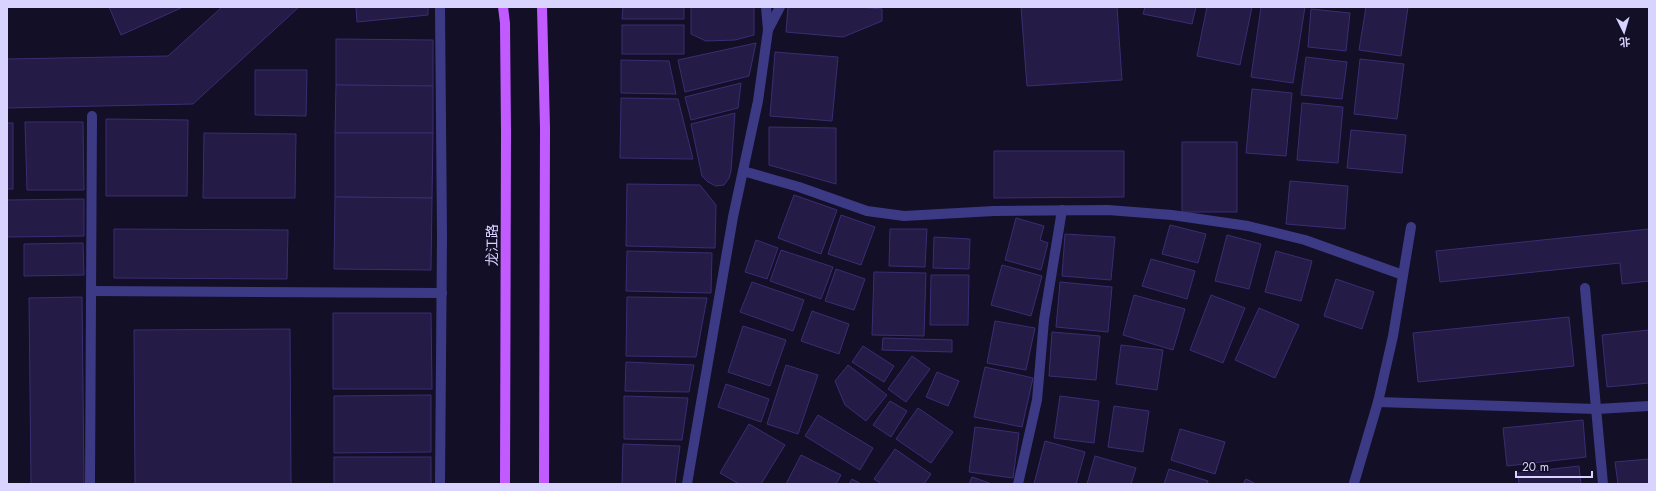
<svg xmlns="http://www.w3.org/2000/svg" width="1656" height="491" viewBox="0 0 1656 491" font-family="Jost,'Noto Sans SC',sans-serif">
<rect width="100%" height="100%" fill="#130f26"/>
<!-- building -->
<g fill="#241b47" stroke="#3b2d73">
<polygon points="109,7 181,7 181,8 121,35"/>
<polygon points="222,7 299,7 193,104 7,108 7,59 168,56"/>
<polygon points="356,7 428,7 428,15 357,22"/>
<polygon points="623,7 684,7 684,19 622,19"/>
<polygon points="691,7 754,7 754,35 735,40 706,41 691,34"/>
<polygon points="788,7 859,7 882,9 882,21 843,37 786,32"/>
<polygon points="1021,7 1117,7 1122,80 1027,86"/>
<polygon points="1145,7 1196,7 1192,24 1143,14"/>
<polygon points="1207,7 1252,7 1240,65 1197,56"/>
<polygon points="1261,7 1305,7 1293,83 1251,77"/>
<polygon points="1366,7 1408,7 1401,56 1359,50"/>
<polygon points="1311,9 1350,13 1346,51 1308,47"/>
<rect x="622" y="25" width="62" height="29"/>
<polygon points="336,39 433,40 433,86 336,85"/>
<polygon points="756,43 749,76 685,92 678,60"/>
<polygon points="775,52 838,57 832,121 770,116"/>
<polygon points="1306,57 1347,62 1342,99 1301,95"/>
<polygon points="1360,59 1404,64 1397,119 1354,114"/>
<polygon points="621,60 669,61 676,94 621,93"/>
<polygon points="255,70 307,70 306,116 255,115"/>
<polygon points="741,83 738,108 691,120 685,97"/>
<polygon points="336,85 433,86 433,133 335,133"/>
<polygon points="1252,89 1292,93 1286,156 1246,153"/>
<polygon points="621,98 678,99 693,159 620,158"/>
<polygon points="1302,103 1343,107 1338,163 1297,160"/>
<polygon points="735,113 731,171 729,178 724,185 716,186 708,182 702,176 691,124"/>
<polygon points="106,119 188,120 187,196 106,196"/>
<polygon points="25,122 83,122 84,190 27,190"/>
<rect x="7" y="123" width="6" height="66"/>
<polygon points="769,127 836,128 836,184 769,165"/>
<polygon points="1351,130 1406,135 1402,173 1347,168"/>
<polygon points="204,133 296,134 295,198 203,198"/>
<polygon points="335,133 433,133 432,198 335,197"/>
<rect x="1182" y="142" width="55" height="70"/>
<polygon points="994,151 1124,151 1124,197 994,198"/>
<polygon points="1290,181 1348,186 1345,229 1286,224"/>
<polygon points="627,184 700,185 716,205 715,248 626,246"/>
<polygon points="794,195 837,210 821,254 778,238"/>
<polygon points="335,197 432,198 431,270 334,269"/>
<polygon points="84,199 84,236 7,237 7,200"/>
<polygon points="841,215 875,227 861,265 828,254"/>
<polygon points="1016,218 1044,226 1040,240 1048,243 1041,270 1005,260"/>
<polygon points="1170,225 1206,234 1198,263 1162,254"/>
<polygon points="114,229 288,230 287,279 114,278"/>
<polygon points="890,229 927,229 925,267 889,266"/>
<polygon points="1649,229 1649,281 1622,284 1620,263 1440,282 1436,251"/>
<polygon points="1065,234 1115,237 1111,280 1062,276"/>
<polygon points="1227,235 1261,244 1249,289 1215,281"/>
<polygon points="934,237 970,239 969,269 933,268"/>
<polygon points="756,240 778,248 767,279 745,272"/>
<polygon points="83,243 84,275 24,276 24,244"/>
<polygon points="781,250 833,267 821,299 770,281"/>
<polygon points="627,251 712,253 711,293 626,291"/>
<polygon points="1276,251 1312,261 1301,301 1265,292"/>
<polygon points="1151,259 1195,271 1187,299 1142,286"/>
<polygon points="1002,265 1042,276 1031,316 991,305"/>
<polygon points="836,269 865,279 854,310 825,301"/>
<polygon points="874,272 926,273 924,336 872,335"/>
<polygon points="931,275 969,275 968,325 930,325"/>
<polygon points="1336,279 1374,292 1362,329 1324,316"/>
<polygon points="752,282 804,300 793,331 740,312"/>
<polygon points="1060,282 1112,287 1108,332 1056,327"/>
<polygon points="1134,295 1185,309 1173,350 1123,335"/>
<polygon points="1211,295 1245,308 1223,363 1190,350"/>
<polygon points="82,297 84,484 31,484 29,298"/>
<polygon points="627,297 707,298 696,357 626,356"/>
<polygon points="1259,308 1299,325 1275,378 1235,360"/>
<polygon points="812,311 849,324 839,354 801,341"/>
<polygon points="333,313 431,313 432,389 333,389"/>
<polygon points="1569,317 1574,366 1418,382 1413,333"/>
<polygon points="995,321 1035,328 1026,370 987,363"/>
<polygon points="743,326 786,340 770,386 728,372"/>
<polygon points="290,329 291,484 135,484 134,330"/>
<polygon points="1649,330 1649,383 1607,387 1602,335"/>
<polygon points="1052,332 1100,336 1096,380 1049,376"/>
<polygon points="883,338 952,340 952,352 882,350"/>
<polygon points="1121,345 1163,350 1157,390 1116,384"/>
<polygon points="863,346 894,366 884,382 852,362"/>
<polygon points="912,356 930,369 906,402 888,389"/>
<polygon points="626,362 694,365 689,392 625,391"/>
<polygon points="786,365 818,375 798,434 767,424"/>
<polygon points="848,365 887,395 866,421 845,405 835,381"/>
<polygon points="985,367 1033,378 1022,427 974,417"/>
<polygon points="937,372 959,381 948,406 926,397"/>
<polygon points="726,384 769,399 761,422 718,407"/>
<polygon points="431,395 431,452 334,453 334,396"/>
<polygon points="624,396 688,398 682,440 624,439"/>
<polygon points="1060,396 1099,401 1094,443 1054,438"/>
<polygon points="890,401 907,411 891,437 873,425"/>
<polygon points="1114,406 1149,411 1143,452 1108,447"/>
<polygon points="918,408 953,432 931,463 896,439"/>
<polygon points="818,415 873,448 860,470 805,436"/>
<polygon points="1583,420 1586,457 1507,466 1503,428"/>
<polygon points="749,424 785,445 761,484 739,484 720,473"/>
<polygon points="975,427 1019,433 1013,478 969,472"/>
<polygon points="1180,429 1225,442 1215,474 1171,460"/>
<polygon points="1045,441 1085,452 1076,484 1034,484"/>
<polygon points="623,444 680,446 675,484 622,484"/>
<polygon points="895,449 931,474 924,484 882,484 874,479"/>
<polygon points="801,455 841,475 836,484 786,484"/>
<polygon points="1095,456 1136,468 1131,484 1087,484"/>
<rect x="334" y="457" width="97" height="27"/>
<polygon points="1649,459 1649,484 1618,484 1615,462"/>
<polygon points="1579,466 1581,484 1519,484 1518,473"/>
<polygon points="1169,469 1208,481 1207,484 1164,484"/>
<polygon points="972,477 992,484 969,484"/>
<polygon points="852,479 861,484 849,484"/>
<polygon points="1246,479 1256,484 1243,484"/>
</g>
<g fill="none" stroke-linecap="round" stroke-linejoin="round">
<!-- street -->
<g stroke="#3d3a85" stroke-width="10">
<polyline points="440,7 442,236 440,484"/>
<polyline points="768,30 780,7"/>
<polyline points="743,171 799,187 867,211 904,216 994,211 1108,210 1172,215 1248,226 1305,240 1403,275"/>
<polyline points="1585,288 1603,484"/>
<polyline points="91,291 442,293"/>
<polyline points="1378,402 1597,409 1649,406"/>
<polyline points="1354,483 1378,402 1393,336 1411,227"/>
<polyline points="90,484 92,116"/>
<polyline points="687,484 733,217 758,101 768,30 766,7"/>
<polyline points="1018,484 1037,400 1044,320 1062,210"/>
</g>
<!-- primary -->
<g stroke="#c25bff" stroke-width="10">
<polyline points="503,7 505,23 506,132 505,484"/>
<polyline points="542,7 545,128 544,484"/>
</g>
</g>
<g text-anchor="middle" stroke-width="4" stroke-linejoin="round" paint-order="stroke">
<!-- street labels -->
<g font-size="14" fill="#d9d4ff" stroke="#130f26">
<text transform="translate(492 245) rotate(-90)" y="5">龙江路</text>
</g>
</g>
<!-- border -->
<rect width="1656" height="491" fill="none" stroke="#d9d4ff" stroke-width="16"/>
<!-- north arrow -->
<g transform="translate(1624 32) rotate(175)" stroke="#130f26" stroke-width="3" paint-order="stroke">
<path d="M0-3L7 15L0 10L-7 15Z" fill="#d9d4ff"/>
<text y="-6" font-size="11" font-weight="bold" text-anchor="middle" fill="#d9d4ff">北</text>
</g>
<!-- scale -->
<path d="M1516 471v6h76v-6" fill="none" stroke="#d9d4ff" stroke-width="2"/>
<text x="1522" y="471" font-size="12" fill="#d9d4ff" stroke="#130f26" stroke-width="3" paint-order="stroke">20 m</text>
</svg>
